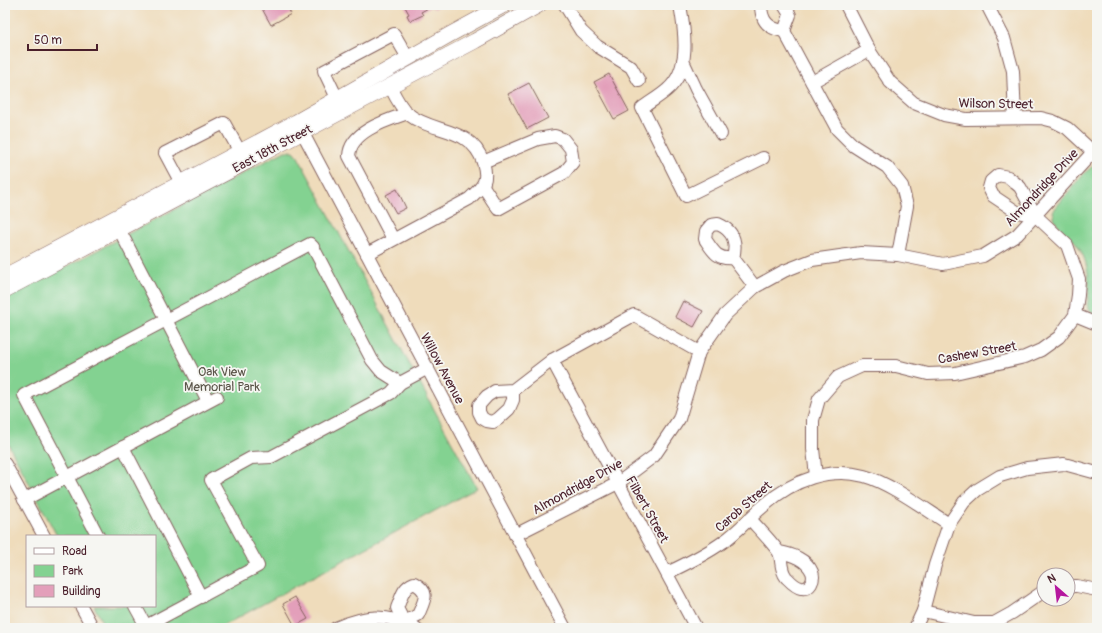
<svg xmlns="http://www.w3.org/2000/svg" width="1102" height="633" viewBox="0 0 1102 633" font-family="Pangolin,sans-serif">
<rect width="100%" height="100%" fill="#f6f6f2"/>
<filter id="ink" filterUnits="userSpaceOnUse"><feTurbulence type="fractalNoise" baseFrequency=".025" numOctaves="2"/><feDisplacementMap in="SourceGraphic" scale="8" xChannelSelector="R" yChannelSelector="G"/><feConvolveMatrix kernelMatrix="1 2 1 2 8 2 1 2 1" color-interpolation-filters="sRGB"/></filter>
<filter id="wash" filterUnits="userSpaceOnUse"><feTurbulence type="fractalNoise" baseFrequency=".012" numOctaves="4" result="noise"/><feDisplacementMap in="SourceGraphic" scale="16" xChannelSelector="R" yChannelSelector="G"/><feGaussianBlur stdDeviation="0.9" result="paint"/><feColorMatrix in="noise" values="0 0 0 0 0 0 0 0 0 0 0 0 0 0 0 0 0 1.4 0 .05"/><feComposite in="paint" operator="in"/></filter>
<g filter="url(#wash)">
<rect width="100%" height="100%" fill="#efdcbb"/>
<!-- green -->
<g fill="#83d291" stroke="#66785e">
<polygon points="285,151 294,151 296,153 418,380 477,488 219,628 105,628 94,606 155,606 155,536 57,536 5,438 5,299"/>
<path d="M1097,163v152l-5,-2 -5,-8c4,-19 2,-42 -9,-59 -6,-10 -19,-16 -23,-26 -1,-2 -1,-6 -2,-9l30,-37z"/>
</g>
<g id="blocks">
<!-- building -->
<g fill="#e39fba">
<polygon points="260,5 286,5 291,14 271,25"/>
<polygon points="404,5 440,5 434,9 432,6 421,12 423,15 410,21 407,15 409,14"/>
<polygon points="609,74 629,111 614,119 594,82"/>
<polygon points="529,83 548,118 527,129 508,94"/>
<polygon points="397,189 406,208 396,213 386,195"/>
<polygon points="683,301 703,311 694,327 675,317"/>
<polygon points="295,597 308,619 295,626 283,604"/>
</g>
</g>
</g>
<g filter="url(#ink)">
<use href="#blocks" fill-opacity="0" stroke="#84615d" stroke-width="1"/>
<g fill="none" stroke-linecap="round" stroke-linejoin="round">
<!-- minor casing -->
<g stroke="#84615d" stroke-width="14">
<g id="minor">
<polyline points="565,5 581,31 597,46 631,67 639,81"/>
<path d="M680,5c5,27 11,65 -13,85 -8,7 -17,12 -25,18l44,88 77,-38"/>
<path d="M761,5c0,16 8,24 23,26"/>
<polyline points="784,5 790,15 784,31"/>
<polyline points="846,5 869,50 890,82 914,103 944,115 966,119 1041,118 1053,121 1067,128 1093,152"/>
<polyline points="987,5 1004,38 1013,71 1015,118"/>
<polyline points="784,31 837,129 854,146 887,167 902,186 907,206 898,255"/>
<polyline points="683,61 696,89 721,134"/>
<polyline points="812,82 869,50"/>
<polyline points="337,98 324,71 394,34 408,58"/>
<polyline points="298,124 565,628"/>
<polyline points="483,162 538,139 555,136 563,139 571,149 573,162 564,173 498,209 483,186"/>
<polyline points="181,183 165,153 224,123 240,152"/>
<path d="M718,224c16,7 19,19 15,34 -16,2 -20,-7 -28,-19l1,-8 5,-6z"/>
<polyline points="119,229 208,401"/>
<path d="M393,239l-44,-83c1,-25 39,-36 59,-43"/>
<path d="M367,254l102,-55c14,-13 20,-17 14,-37 -12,-36 -50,-28 -75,-48 -8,-7 -13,-18 -18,-28"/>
<polyline points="733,258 755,287"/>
<polyline points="1075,315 1097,324"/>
<polyline points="552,360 696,628"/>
<polyline points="513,390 513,400 509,409 498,419 493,422 487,421 482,418 479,412 479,405 487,396 495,391 513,390 552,360 634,315 699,352"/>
<polyline points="123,447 201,597"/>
<polyline points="5,464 44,536"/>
<polyline points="816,476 813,449 813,420 819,399 838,377 862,366 896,366 928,374 955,373 1025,357 1041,350 1059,337 1075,315 1078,295 1079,279 1067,245 1036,216 1020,187 1008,177 998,175 991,181 989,188 993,196 1017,212 1036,216"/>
<polyline points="24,500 217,397"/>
<path d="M750,519c9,10 20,21 28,32 5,7 1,17 8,26 4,4 9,10 15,11 9,2 14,-8 11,-16 -5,-12 -20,-18 -33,-20"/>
<polyline points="515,535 618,483 654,456 679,419 699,352 725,315 755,287 784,271 812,260 861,253 898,255 943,264 983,256 1017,235 1093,152 1097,149"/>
<polyline points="98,536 24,395 310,244 313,247 372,360 381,371 400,383"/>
<path d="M667,573c19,-9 38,-18 56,-31 16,-11 28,-26 43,-38 27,-24 63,-37 98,-28 26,7 61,33 85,48"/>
<path d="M414,583c17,9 10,18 4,32l-14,7 -7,-14c5,-11 5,-20 17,-25z"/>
<polyline points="1068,586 1077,586 1097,590"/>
<polyline points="81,606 93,628"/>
<polyline points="135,606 146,626 258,566 211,480 251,458 271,457 391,393 400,383 428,368"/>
<polyline points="923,611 974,623 994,623 1012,613 1044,591"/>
<path d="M336,628c29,-13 51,-15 80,0"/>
<polyline points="915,628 923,611 935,565 949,524 964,502 977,490 1000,476 1027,468 1064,464 1097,473"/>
</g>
</g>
<!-- major casing -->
<g stroke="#84615d" stroke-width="16">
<g id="major">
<polyline points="5,276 296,122 449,35 504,5"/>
<polyline points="5,290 475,41 539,5"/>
</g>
</g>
<!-- minor -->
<use href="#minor" stroke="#fff" stroke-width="12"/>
<!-- major -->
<use href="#major" stroke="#fff" stroke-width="15"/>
</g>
</g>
<g text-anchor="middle" stroke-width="3.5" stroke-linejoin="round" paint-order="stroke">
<!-- street labels -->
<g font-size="13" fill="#4a1f2b" stroke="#f6f6f2">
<text transform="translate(996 103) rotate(1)" y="5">Wilson Street</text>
<text transform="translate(272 148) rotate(-28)" y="5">East 18th Street</text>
<text transform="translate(1041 187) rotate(-47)" y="5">Almondridge Drive</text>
<text transform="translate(977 352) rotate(-10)" y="5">Cashew Street</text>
<text transform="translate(443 368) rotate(62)" y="5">Willow Avenue</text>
<text transform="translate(577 486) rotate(-29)" y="5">Almondridge Drive</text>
<text transform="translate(743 506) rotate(-41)" y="5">Carob Street</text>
<text transform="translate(648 509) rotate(61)" y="5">Filbert Street</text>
</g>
<!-- park labels -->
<g font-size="13" fill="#5b554a" stroke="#f6f6f2">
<text x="222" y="376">Oak View<tspan x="222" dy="15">Memorial Park</tspan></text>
</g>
</g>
<!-- margin -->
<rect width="1102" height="633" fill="none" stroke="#f6f6f2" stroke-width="20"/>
<!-- legend -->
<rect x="26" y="535" width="130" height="72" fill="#f6f6f2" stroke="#b1a0a2"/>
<rect x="34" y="548" width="20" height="6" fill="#ffffff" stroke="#b1a0a2"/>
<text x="62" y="555" font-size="12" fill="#4a1f2b">Road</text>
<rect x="34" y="565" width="20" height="12" fill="#83d291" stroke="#b1a0a2"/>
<text x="62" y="575" font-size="12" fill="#4a1f2b">Park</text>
<rect x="34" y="585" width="20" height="12" fill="#e39fba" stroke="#b1a0a2"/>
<text x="62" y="595" font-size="12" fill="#4a1f2b">Building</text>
<!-- north arrow -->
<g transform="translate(1056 587) rotate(332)"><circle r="19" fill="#f6f6f2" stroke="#b1a0a2"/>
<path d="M0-3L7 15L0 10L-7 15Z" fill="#b5179e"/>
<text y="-6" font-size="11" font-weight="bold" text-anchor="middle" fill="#4a1f2b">N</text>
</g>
<!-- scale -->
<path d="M28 44v6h69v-6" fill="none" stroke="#4a1f2b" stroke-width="2"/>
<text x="34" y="44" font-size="12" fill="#4a1f2b" stroke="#f6f6f2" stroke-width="3" paint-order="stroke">50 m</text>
</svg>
